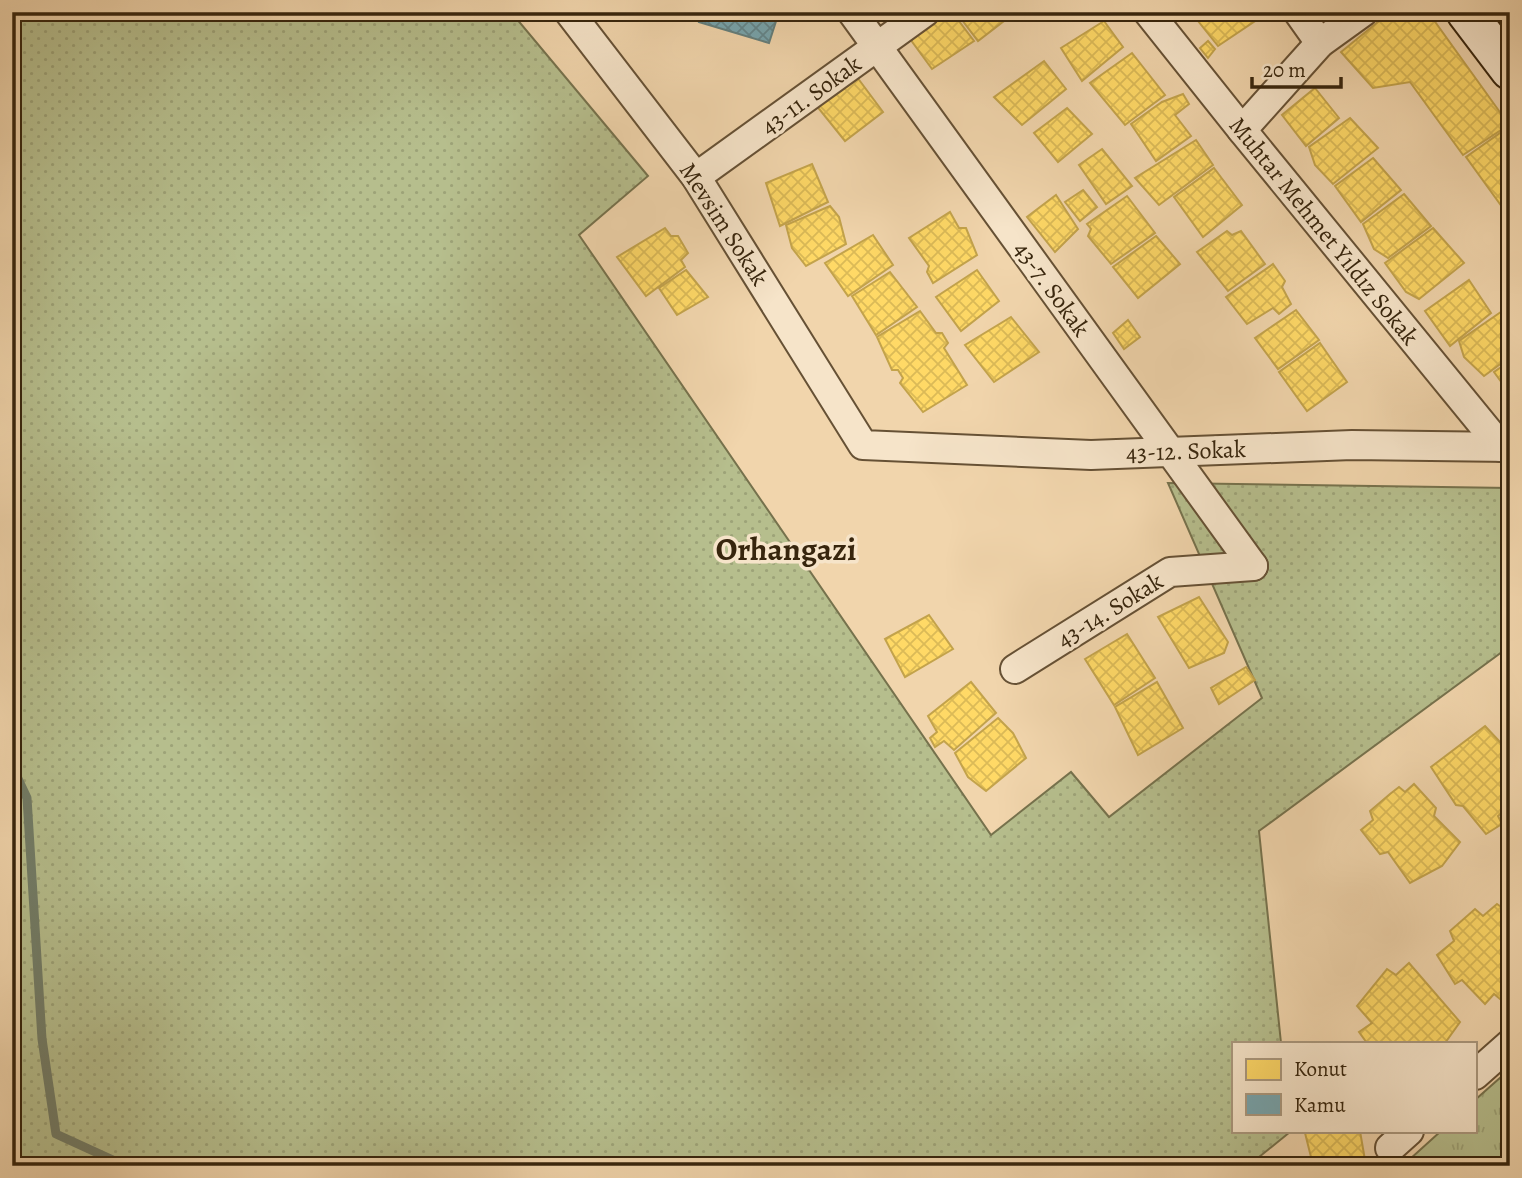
<svg xmlns="http://www.w3.org/2000/svg" width="1522" height="1178" viewBox="0 0 1522 1178" font-family="Alegreya,serif">
<defs>
<pattern id="grass-dots" width="8" height="8" patternUnits="userSpaceOnUse" patternTransform="scale(1.75)"><rect width="8" height="8" fill="#b6be8d"/><path d="M2 2h.1M6 6h.1" fill="none" stroke="#9da378" stroke-width="1.8" stroke-linecap="round"/></pattern>
<pattern id="park-tufts" width="24" height="20" patternUnits="userSpaceOnUse" patternTransform="scale(1.75)"><rect width="24" height="20" fill="#b6be8d"/><path d="M3 7l-1-3M5 7V3M7 7l1-3M15 17l-1-3M17 17v-4M19 17l1-3" fill="none" stroke="#9da378"/></pattern>
<pattern id="homes-cross-hatch" width="8" height="8" patternUnits="userSpaceOnUse" patternTransform="scale(1.75)"><rect width="8" height="8" fill="#ffd966"/><path d="M0 0l8 8M0 8l8-8" fill="none" stroke="#dbba57"/></pattern>
<pattern id="public-cross-hatch" width="8" height="8" patternUnits="userSpaceOnUse" patternTransform="scale(1.75)"><rect width="8" height="8" fill="#76a5af"/><path d="M0 0l8 8M0 8l8-8" fill="none" stroke="#62868d"/></pattern>
</defs>
<rect width="100%" height="100%" fill="#f1d5ac"/>
<filter id="stains"><feTurbulence type="fractalNoise" baseFrequency=".00286" numOctaves="4"/><feColorMatrix values="0 0 0 0 .2 0 0 0 0 .09 0 0 0 0 .02 0 0 0 .5 -.17"/></filter>
<radialGradient id="worn" r=".72"><stop offset=".6" stop-color="#630" stop-opacity="0"/><stop offset="1" stop-color="#630" stop-opacity=".3"/></radialGradient>
<!-- grass -->
<polygon fill="url(#grass-dots)" stroke="#76724d" stroke-width="2" points="12,12 511,12 648,176 579,235 991,835 1071,772 1109,817 1262,698 1168,483 1510,488 1510,646 1259,831 1281,1043 1233,1043 1233,1131 1290,1132 1248,1166 12,1166"/>
<!-- park -->
<polygon fill="url(#park-tufts)" stroke="#76724d" stroke-width="2" points="1510,1069 1510,1166 1408,1166 1410,1159 1441,1131 1475,1131 1475,1100"/>
<!-- homes -->
<g fill="url(#homes-cross-hatch)" stroke="#c3a34b" stroke-width="2">
<polygon points="937,12 952,12 974,41 932,69 905,32"/>
<polygon points="956,12 998,12 1004,21 978,41"/>
<polygon points="1168,12 1189,12 1174,22"/>
<polygon points="1199,12 1259,12 1261,17 1218,46 1194,16"/>
<polygon points="1319,12 1341,12 1328,24"/>
<polygon points="1390,12 1428,12 1507,122 1504,128 1463,155 1410,82 1373,88 1341,52"/>
<polygon points="1104,21 1123,47 1082,81 1061,48"/>
<polygon points="1208,41 1215,49 1208,58 1200,48"/>
<polygon points="1132,53 1165,95 1125,125 1090,83"/>
<polygon points="1044,61 1066,89 1022,125 994,97"/>
<polygon points="851,69 883,112 845,141 811,99"/>
<polygon points="1315,88 1339,118 1306,146 1282,115"/>
<polygon points="1183,94 1189,104 1175,115 1191,136 1156,161 1131,124 1162,102"/>
<polygon points="1067,108 1092,134 1058,162 1034,133"/>
<polygon points="1350,118 1378,148 1333,184 1315,165 1309,147"/>
<polygon points="1510,126 1510,218 1466,157"/>
<polygon points="1196,140 1213,165 1159,205 1135,178"/>
<polygon points="1102,149 1132,186 1106,204 1079,165"/>
<polygon points="1373,158 1401,190 1361,222 1335,186"/>
<polygon points="812,164 828,202 780,226 766,183"/>
<polygon points="1214,168 1242,205 1203,237 1174,197"/>
<polygon points="1083,190 1097,207 1080,221 1065,202"/>
<polygon points="1404,194 1431,226 1388,258 1374,249 1363,224"/>
<polygon points="1056,195 1078,229 1055,252 1027,217"/>
<polygon points="1127,196 1155,233 1111,264 1088,236 1091,229 1087,224"/>
<polygon points="830,206 839,217 846,244 806,266 792,248 786,225"/>
<polygon points="950,212 959,228 966,228 977,255 933,283 927,272 929,266 909,238"/>
<polygon points="665,228 671,236 678,236 688,253 681,260 685,267 646,296 617,257"/>
<polygon points="1433,228 1464,263 1419,299 1406,292 1385,263"/>
<polygon points="1227,231 1232,235 1241,231 1265,264 1228,291 1197,252"/>
<polygon points="873,235 893,265 848,296 825,263"/>
<polygon points="1156,236 1180,264 1138,298 1113,267"/>
<polygon points="1273,264 1285,281 1282,287 1291,304 1279,314 1273,308 1247,324 1226,297"/>
<polygon points="686,270 708,297 677,315 659,288"/>
<polygon points="977,270 999,301 961,331 936,297"/>
<polygon points="890,272 917,307 876,335 852,296"/>
<polygon points="1469,280 1491,313 1450,346 1425,311"/>
<polygon points="1508,307 1510,357 1484,376 1464,357 1459,341"/>
<polygon points="1296,310 1319,340 1278,369 1255,338"/>
<polygon points="920,311 936,333 942,333 948,343 944,348 967,385 923,412 900,383 903,378 898,370 892,370 877,337"/>
<polygon points="1011,317 1039,352 994,382 965,345"/>
<polygon points="1128,320 1140,337 1124,349 1113,333"/>
<polygon points="1320,343 1347,382 1307,411 1279,372"/>
<polygon points="1510,361 1510,394 1494,372"/>
<polygon points="1199,597 1228,642 1224,653 1189,668 1158,617"/>
<polygon points="929,615 953,649 905,677 885,639"/>
<polygon points="1127,634 1155,678 1114,705 1085,659"/>
<polygon points="1246,667 1255,680 1219,704 1211,688"/>
<polygon points="971,682 996,713 954,750 944,741 935,747 930,738 937,732 928,716"/>
<polygon points="1157,682 1183,728 1138,755 1115,707"/>
<polygon points="998,718 1013,733 1026,758 986,791 968,777 955,753"/>
<polygon points="1485,726 1500,742 1510,745 1510,806 1498,816 1502,824 1486,834 1463,806 1456,805 1431,767"/>
<polygon points="1414,784 1436,808 1434,816 1460,842 1442,866 1410,883 1388,852 1380,854 1361,830 1373,820 1370,811 1390,794 1399,787 1405,792"/>
<polygon points="1497,904 1510,913 1510,991 1500,999 1494,994 1485,1004 1462,980 1455,984 1437,955 1454,941 1450,931 1475,909 1483,916"/>
<polygon points="1409,963 1460,1022 1445,1043 1367,1043 1359,1032 1372,1023 1357,1006 1387,969 1396,975"/>
<polygon points="1311,1131 1360,1131 1366,1166 1313,1165 1305,1133"/>
</g>
<!-- public -->
<polygon fill="url(#public-cross-hatch)" stroke="#637f7e" stroke-width="2" points="702,12 779,12 769,43 699,22"/>
<g fill="none" stroke-linecap="round" stroke-linejoin="round">
<!-- stream -->
<polyline stroke="#737e69" stroke-width="9" points="12,766 27,798 42,1039 56,1134 126,1166"/>
<!-- street casing -->
<g stroke="#665135" stroke-width="32">
<g id="street">
<polyline points="569,12 696,177 863,445 1091,455 1352,445 1510,447"/>
<polyline points="852,12 1253,566"/>
<polyline points="1148,12 1242,130 1501,447"/>
<polyline points="1298,12 1320,43"/>
<polyline points="1242,130 1320,43 1363,12"/>
<polyline points="696,177 925,12"/>
<polyline points="1015,669 1170,572 1253,566"/>
<polyline points="1475,1075 1510,1044"/>
<polyline points="1390,1148 1409,1131"/>
</g>
</g>
<!-- secondary casing -->
<g stroke="#37250d" stroke-width="42">
<polyline id="secondary" points="1466,12 1510,70"/>
</g>
<!-- street -->
<use href="#street" stroke="#f6e4c9" stroke-width="28"/>
<!-- secondary -->
<use href="#secondary" stroke="#f6e4c9" stroke-width="38"/>
</g>
<g text-anchor="middle" stroke-width="7" stroke-linejoin="round" paint-order="stroke">
<!-- street labels -->
<g font-size="24" fill="#37250d" stroke="#f6e4c9">
<text transform="translate(811 95) rotate(-36)" y="8">43-11. Sokak</text>
<text transform="translate(724 224) rotate(57)" y="8">Mevsim Sokak</text>
<text transform="translate(1324 231) rotate(51)" y="8">Muhtar Mehmet Yıldız Sokak</text>
<text transform="translate(1052 289) rotate(54)" y="8">43-7. Sokak</text>
<text transform="translate(1186 451) rotate(-2)" y="8">43-12. Sokak</text>
<text transform="translate(1110 610) rotate(-32)" y="8">43-14. Sokak</text>
</g>
<!-- district labels -->
<g font-size="32" font-weight="bold" fill="#37250d" stroke="#f6e4c9">
<text x="786" y="560">Orhangazi</text>
</g>
</g>
<!-- margin -->
<rect width="1522" height="1178" fill="none" stroke="#f1d5ac" stroke-width="42"/>
<rect x="14" y="14" width="1494" height="1150" fill="none" stroke="#37250d" stroke-width="3.5"/>
<rect x="21" y="21" width="1480" height="1136" fill="none" stroke="#37250d" stroke-width="2"/>
<!-- legend -->
<rect x="1232" y="1042" width="245" height="91" fill="#f6e4c9" stroke="#aa987e" stroke-width="2"/>
<rect x="1246" y="1059" width="35" height="21" fill="#ffd966" stroke="#aa987e" stroke-width="2"/>
<text x="1294" y="1076" font-size="21" fill="#37250d">Konut</text>
<rect x="1246" y="1094" width="35" height="21" fill="#76a5af" stroke="#aa987e" stroke-width="2"/>
<text x="1294" y="1112" font-size="21" fill="#37250d">Kamu</text>
<!-- scale -->
<path d="M1252 77v10h89v-10" fill="none" stroke="#37250d" stroke-width="3.5"/>
<text x="1263" y="77" font-size="21" fill="#37250d" stroke="#f6e4c9" stroke-width="5" paint-order="stroke">20 m</text>
<rect width="100%" height="100%" filter="url(#stains)"/>
<rect width="100%" height="100%" fill="url(#worn)"/>
</svg>
